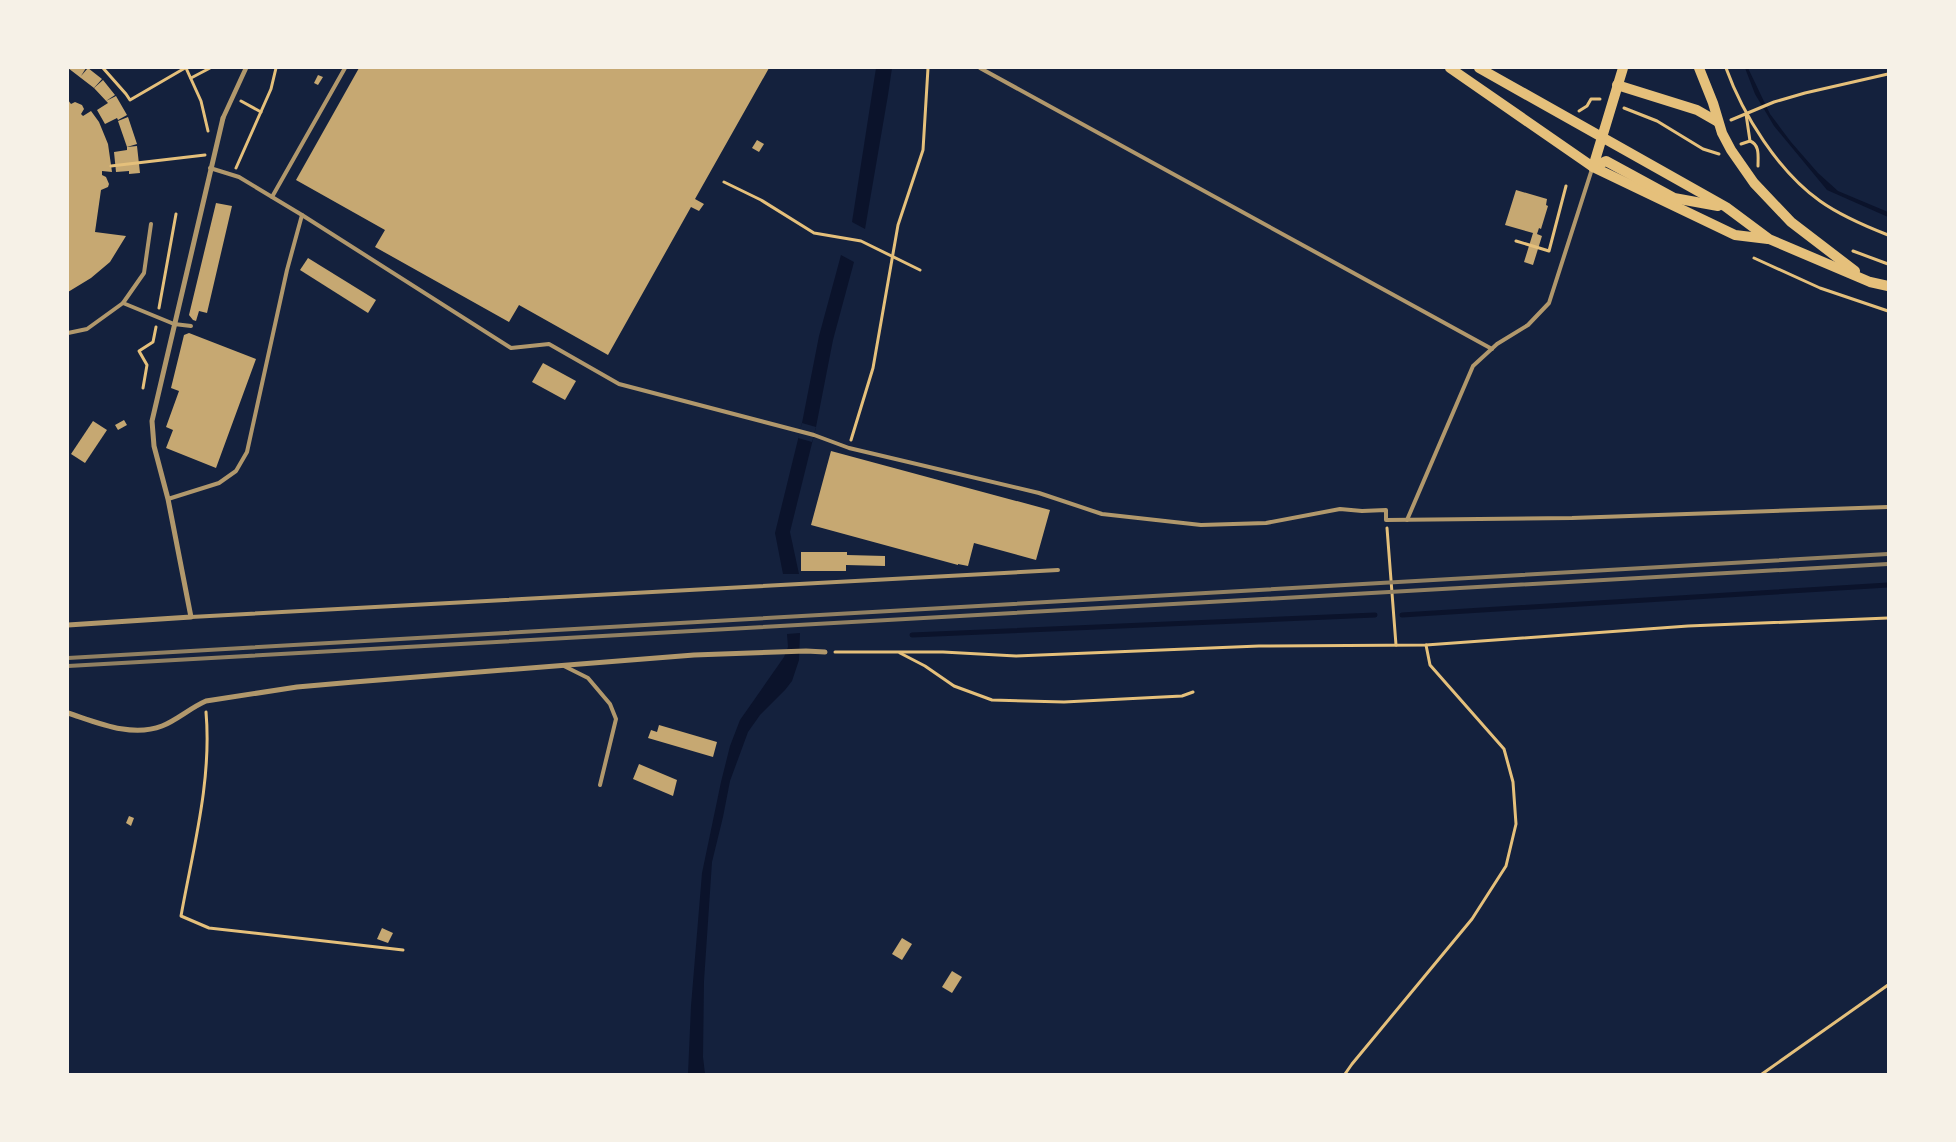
<svg xmlns="http://www.w3.org/2000/svg" width="1956" height="1142" viewBox="0 0 1956 1142" font-family="'IBM Plex Sans',sans-serif">
<rect width="100%" height="100%" fill="#14213d"/>
<!-- water -->
<g fill="#0b132b">
<polygon points="876,68 892,68 888,95 865,229 852,222"/>
<polygon points="1745,68 1748,68 1770,114 1791,142 1818,173 1838,191 1888,212 1888,217 1827,190 1774,126 1755,94"/>
<polygon points="841,255 854,262 833,340 816,427 790,532 799,574 783,574 775,533 802,423 819,336"/>
<polygon points="800,633 799,660 792,681 785,690 760,715 748,732 730,781 723,817 712,862 704,981 703,1057 705,1074 688,1074 691,1006 702,873 721,782 730,746 740,720 784,657 788,647 787,634"/>
</g>
<!-- pier -->
<polygon fill="#14213d" points="802,423 816,427 812,442 798,438"/>
<g fill="none" stroke-linecap="round" stroke-linejoin="round">
<!-- stream -->
<g stroke="#0b132b" stroke-width="5">
<polyline points="1402,615 1888,585"/>
<polyline points="912,635 1375,615"/>
</g>
</g>
<!-- building -->
<g fill="#c6a872">
<polygon points="68,68 86,68 81,76 88,68 102,79 94,88"/>
<polygon points="359,68 769,68 695,199 704,204 699,211 691,207 608,355 519,305 509,322 375,247 385,230 296,180"/>
<polygon points="318,75 323,77 318,85 314,83"/>
<polygon points="103,80 115,95 106,101 116,96 127,115 118,120 117,118 105,124 97,110 108,103 94,88"/>
<polygon points="68,100 71,104 75,102 82,105 84,109 81,114 83,116 91,111 99,122 108,144 112,172 102,171 102,175 106,177 109,184 108,187 101,190 95,232 126,236 110,262 91,278 68,292"/>
<polygon points="128,117 137,144 127,147 118,121"/>
<polygon points="757,140 764,144 759,152 752,148"/>
<polygon points="137,146 140,173 129,174 129,171 116,172 114,152 127,150 127,147"/>
<polygon points="1516,190 1547,199 1546,205 1548,206 1541,229 1539,228 1537,234 1542,236 1533,265 1524,262 1533,233 1505,225"/>
<polygon points="216,203 232,206 207,313 199,311 196,321 193,320 189,315"/>
<polygon points="308,258 376,300 368,313 300,270"/>
<polygon points="189,333 256,359 216,468 166,448 173,430 166,427 179,391 171,388 184,335"/>
<polygon points="543,363 576,381 565,400 532,382"/>
<polygon points="124,420 127,425 118,430 115,425"/>
<polygon points="93,421 107,430 85,463 71,454"/>
<polygon points="831,451 1050,510 1036,560 974,543 968,566 958,564 958,565 811,525"/>
<polygon points="801,552 847,552 847,555 885,556 885,566 846,565 846,571 801,571"/>
<polygon points="659,725 717,742 713,757 648,738 651,730 657,732"/>
<polygon points="639,764 677,780 673,796 633,779"/>
<polygon points="129,816 134,818 131,826 126,823"/>
<polygon points="382,928 393,933 388,943 377,939"/>
<polygon points="902,938 912,944 902,960 892,954"/>
<polygon points="952,971 962,977 952,993 942,987"/>
</g>
<g fill="none" stroke-linecap="round" stroke-linejoin="round">
<!-- path -->
<g stroke="#e5c07b" stroke-width="3">
<polyline points="103,68 126,94 130,100 185,68"/>
<polyline points="186,68 201,101 208,131"/>
<path d="M1726,68c17,47 52,103 94,133 21,15 45,25 68,34"/>
<polyline points="191,78 210,68"/>
<polyline points="241,101 261,112"/>
<polyline points="1624,108 1657,121 1703,149 1719,154"/>
<polyline points="1579,111 1587,106 1591,99 1600,99"/>
<path d="M1746,114l4,27c10,4 8,15 8,25"/>
<polyline points="1731,120 1774,102 1805,93 1888,74"/>
<polyline points="1741,144 1750,141"/>
<polyline points="111,166 205,155"/>
<polyline points="236,168 271,89 276,68"/>
<polyline points="724,182 761,200 814,233 861,241 920,270"/>
<polyline points="1516,241 1549,251 1566,186"/>
<polyline points="1853,251 1888,264"/>
<polyline points="1754,258 1820,288 1888,311"/>
<polyline points="159,308 176,214"/>
<polyline points="143,388 147,365 139,351 153,342 156,327"/>
<polyline points="851,440 873,368 898,225 923,150 928,68"/>
<polyline points="1387,528 1396,645"/>
<polyline points="835,652 943,652 1016,656 1259,646 1426,645 1688,626 1888,618"/>
<polyline points="900,653 925,666 954,686 992,700 1064,702 1182,696 1193,692"/>
<path d="M206,712c6,68 -13,137 -25,204l28,12 194,22"/>
<polyline points="1345,1074 1352,1064 1472,919 1506,866 1516,824 1513,782 1504,749 1430,665 1426,645"/>
<polyline points="1762,1074 1888,985"/>
</g>
<!-- service -->
<g stroke="#b1986c" stroke-width="4">
<polyline points="980,68 1492,349"/>
<polyline points="210,168 239,177 302,215 511,348 549,344 619,384 814,435 849,448 1039,493 1102,514 1201,525 1266,523 1340,509 1362,511 1386,510 1386,520 1572,518 1888,507"/>
<polyline points="272,197 345,68"/>
<polyline points="123,303 144,273 151,224"/>
<polyline points="68,333 87,329 123,303 174,324 191,326"/>
<polyline points="168,499 219,483 236,471 247,452 287,270 302,215"/>
<polyline points="1407,520 1473,366 1497,344 1528,325 1549,303 1592,169"/>
<polyline points="191,617 1058,570"/>
<polyline points="564,666 588,678 610,704 616,719 600,785"/>
</g>
<!-- pedestrian -->
<polyline stroke="#b1986c" stroke-width="4.5" points="223,118 246,68"/>
<!-- minor -->
<g stroke="#b1986c" stroke-width="5">
<polyline points="68,625 191,617 168,499 154,446 152,421 223,118"/>
<path d="M68,713c28,9 63,25 94,13 15,-6 28,-18 44,-25l91,-14 57,-5 340,-27 112,-4 19,1"/>
</g>
<!-- secondary -->
<g stroke="#e5c07b" stroke-width="10">
<polyline points="1450,68 1593,167 1735,235 1768,239"/>
<polyline points="1479,68 1726,207 1769,239 1870,282 1888,286"/>
<polyline points="1699,68 1713,103 1722,133 1731,150 1754,183 1791,222 1855,271"/>
<polyline points="1617,85 1697,110 1718,122"/>
<polyline points="1593,167 1606,161 1674,198 1718,206"/>
<polyline points="1593,167 1623,68"/>
</g>
<!-- rail -->
<g stroke="#918062" stroke-width="4">
<polyline points="68,658 1888,554"/>
<polyline points="68,666 1888,564"/>
</g>
</g>
<!-- border -->
<rect width="1956" height="1142" fill="none" stroke="#f6f1e7" stroke-width="138"/>
</svg>
